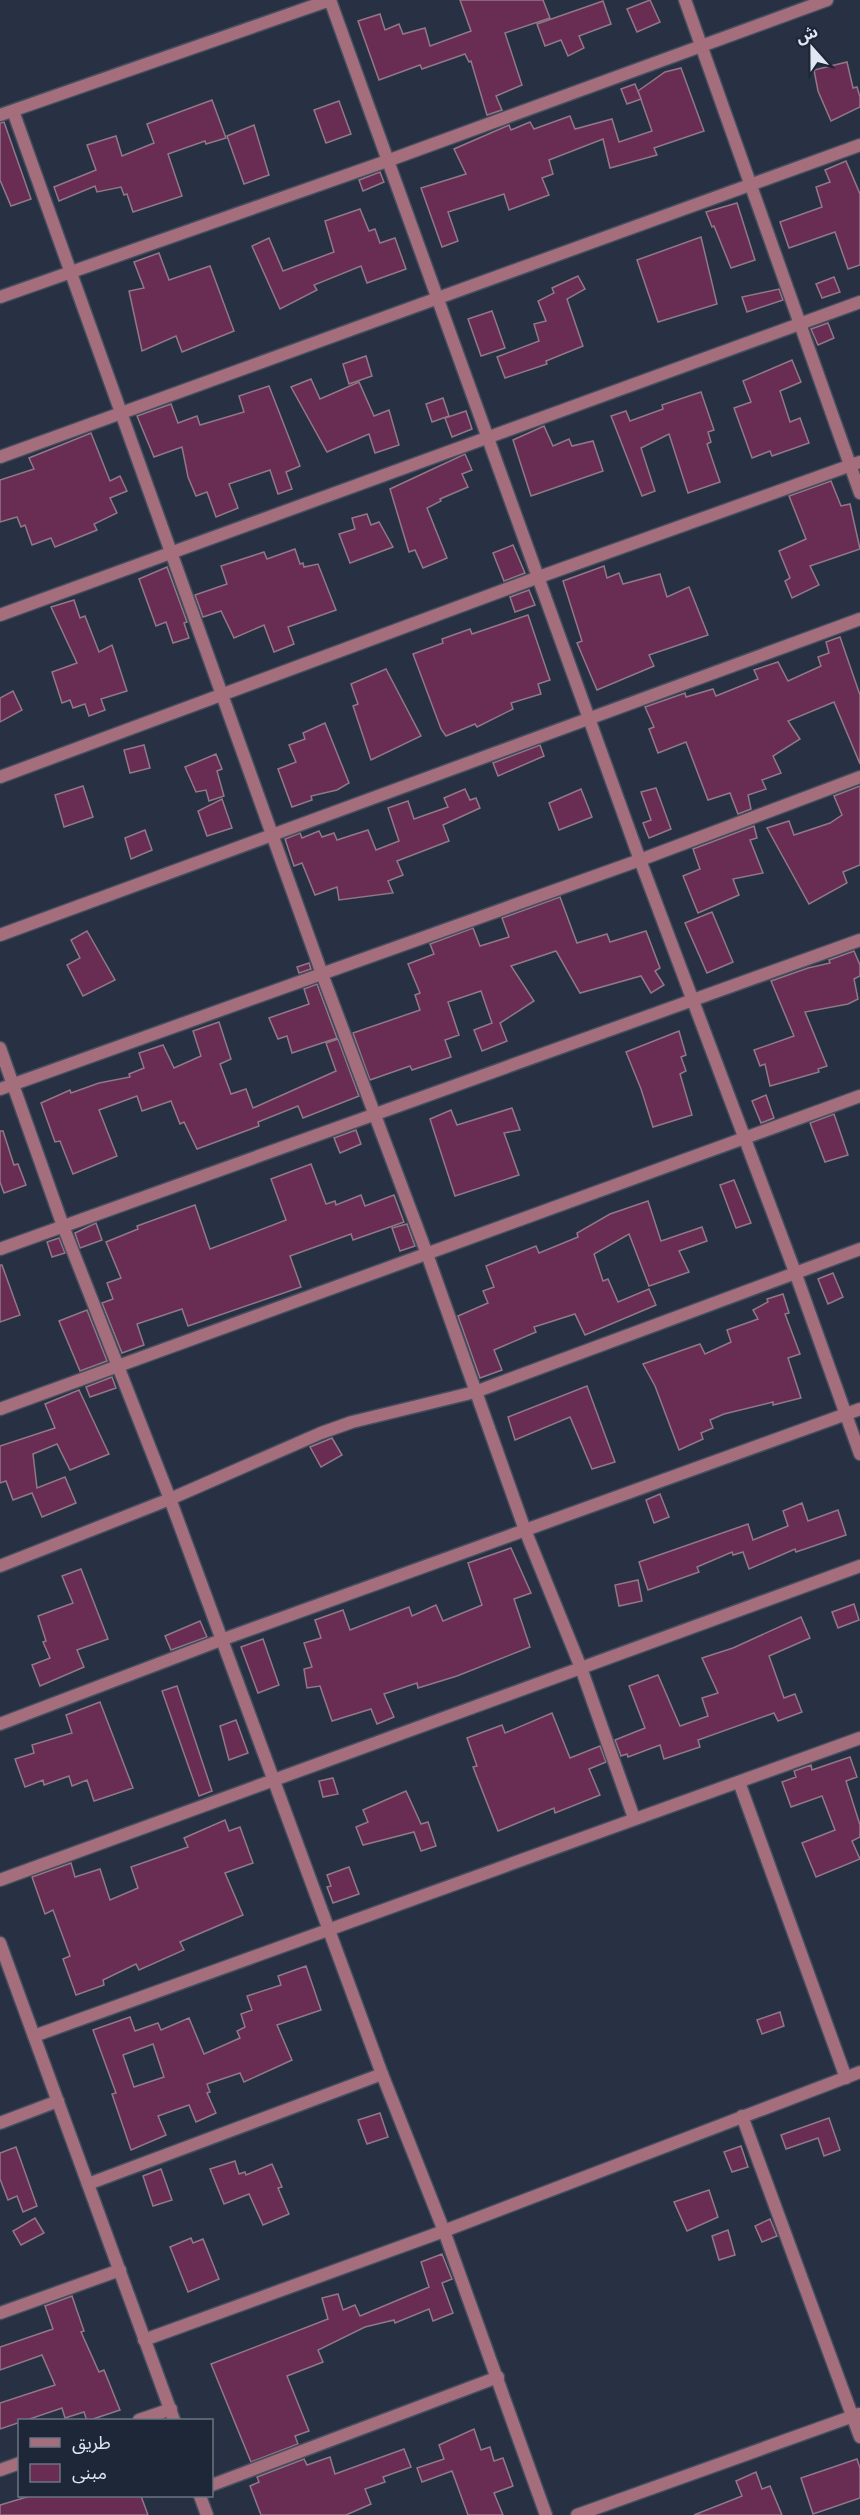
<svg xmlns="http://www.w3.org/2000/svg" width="860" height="2515" viewBox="0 0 860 2515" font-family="Karla,'Noto Sans Arabic',sans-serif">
<rect width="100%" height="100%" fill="#273143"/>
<!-- building -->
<g fill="#692d54" stroke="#907886" stroke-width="1.5" fill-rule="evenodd">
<polygon points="460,0 543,0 550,18 505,33 522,85 496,96 502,110 487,115 471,61 469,62 465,54 422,69 420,65 379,80 358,21 380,14 385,30 399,24 403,34 425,28 430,46 471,31"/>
<polygon points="650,0 660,22 637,32 627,9"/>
<polygon points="603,1 611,24 579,36 584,48 568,56 561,40 545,46 537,24"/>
<polygon points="847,62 853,88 857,87 860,97 860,107 831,121 818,91 814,70"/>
<polygon points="681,68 704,131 654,148 657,155 610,168 603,139 549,160 553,174 542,178 549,195 509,210 504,194 448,212 458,241 442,247 421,188 466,174 454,149 509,125 511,130 530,122 534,129 570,116 575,129 612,119 619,142 652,131 638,91 665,72"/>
<polygon points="635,84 641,99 627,104 621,89"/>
<polygon points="212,100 226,138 206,144 205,141 168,154 182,196 133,212 127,194 124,195 121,187 97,192 95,186 59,201 54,187 96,170 87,145 116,136 122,156 154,143 147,124"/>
<polygon points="339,101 351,134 326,143 314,110"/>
<polygon points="4,122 31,199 11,206 0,180 0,123"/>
<polygon points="254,125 269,175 244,184 227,136"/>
<polygon points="846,161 860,194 860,265 848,269 835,232 789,248 780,222 822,207 816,187 830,182 825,170"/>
<polygon points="380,172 384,182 363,191 359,180"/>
<polygon points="737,203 755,260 731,268 714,226 712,227 706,212"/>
<polygon points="360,209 369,231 375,229 380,243 395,238 406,269 367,283 361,266 314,285 317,290 280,309 252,246 269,238 283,271 334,252 325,221"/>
<polygon points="701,237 717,304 658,322 637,260"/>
<polygon points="159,253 169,280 210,266 234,331 182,352 176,336 142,351 129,291 144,288 134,262"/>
<polygon points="578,276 585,289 567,299 583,346 546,361 547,364 505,378 497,357 539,341 534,324 546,321 538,301 554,293 552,288"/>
<polygon points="834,277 840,292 822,298 816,284"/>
<polygon points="779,289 783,300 747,312 742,297"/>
<polygon points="492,311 505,348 481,356 468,319"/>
<polygon points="828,323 834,338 818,345 811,329"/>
<polygon points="366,356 372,376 349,384 343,364"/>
<polygon points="792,360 801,382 780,391 790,422 800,418 809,443 772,456 770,451 752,458 734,408 751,402 743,381"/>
<polygon points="311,379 320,399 359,382 374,416 389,410 399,445 375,453 369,434 327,452 291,387"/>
<polygon points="269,386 300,466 286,472 292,489 278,494 270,470 229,484 238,508 216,517 207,492 196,496 188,477 182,447 154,457 137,416 171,404 178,423 197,416 200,425 244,412 239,396"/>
<polygon points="701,392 714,430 708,432 711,442 707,444 720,482 688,493 669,434 641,448 655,491 642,496 611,416 626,411 630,421 663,409 662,405"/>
<polygon points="443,398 449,416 432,422 426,404"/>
<polygon points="466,411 472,429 452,437 445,418"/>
<polygon points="544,426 553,446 569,439 572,446 593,441 603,471 531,496 513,440"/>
<polygon points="91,433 110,481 120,476 127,491 110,498 117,513 94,524 97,530 55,547 51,538 32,545 25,525 21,527 17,517 0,522 0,480 34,469 29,458"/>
<polygon points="465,454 472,470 462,474 468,487 440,499 441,501 427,508 447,558 423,568 415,550 409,552 390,489"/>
<polygon points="831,481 841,506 850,504 860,549 810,566 819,585 792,598 785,581 790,578 779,551 806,539 789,496"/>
<polygon points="367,514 371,525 379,522 393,547 350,563 339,534 355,529 352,518"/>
<polygon points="513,545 525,573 504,581 493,553"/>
<polygon points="295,549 300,564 303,563 304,567 318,564 336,610 288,627 294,644 274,652 264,625 234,638 221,611 203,617 195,595 227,584 221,566 264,552 267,559"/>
<polygon points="604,566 607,578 619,573 623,584 660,574 667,597 689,587 708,635 649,655 654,666 597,690 577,643 582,641 563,581"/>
<polygon points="167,567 187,622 184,623 189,638 173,643 166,622 156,626 139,579"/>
<polygon points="529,590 535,605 515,612 510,597"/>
<polygon points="74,600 80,618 85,616 99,652 112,645 127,691 101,699 105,710 89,716 85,704 73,708 70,700 62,703 52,672 77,663 51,607"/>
<polygon points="528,615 550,680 538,684 541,694 511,703 513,709 477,727 475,724 446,736 441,729 413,654 443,643 442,639 470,629 472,634"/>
<polygon points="840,637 860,695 860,764 834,702 788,721 800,739 773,756 781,773 762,780 766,789 748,795 751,809 738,814 730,793 708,800 686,742 658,753 649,729 654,727 645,707 685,693 686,697 713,689 716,696 758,679 754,670 778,662 788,681 821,666 818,657 829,653 826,642"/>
<polygon points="386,669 421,736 371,760 353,706 358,704 351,684"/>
<polygon points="13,691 22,710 0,722 0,698"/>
<polygon points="325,723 349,783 337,790 311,796 312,800 292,807 278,769 296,762 289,745 305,739 303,733"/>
<polygon points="144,745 150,768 130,773 124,750"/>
<polygon points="540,745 544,756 498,776 493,763"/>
<polygon points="216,754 222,769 217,771 224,796 209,801 206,790 196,792 185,767"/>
<polygon points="83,786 93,817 64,827 55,795"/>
<polygon points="860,786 860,865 843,872 847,883 809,904 767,828 789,821 794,835 830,823 842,815 834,796"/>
<polygon points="656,788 671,829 649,838 643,823 651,820 641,792"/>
<polygon points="465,789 470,800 476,798 480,808 443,825 449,841 397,861 403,875 388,881 393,893 339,900 337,887 315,895 302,863 294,866 285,839 300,833 302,838 319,831 322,837 334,833 337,840 368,830 376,850 399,841 388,808 408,801 414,819 448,807 444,798"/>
<polygon points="581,789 592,817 559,830 549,803"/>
<polygon points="222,799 232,828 207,836 198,811"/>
<polygon points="754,826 757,838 750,840 763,873 733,879 739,895 698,913 683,876 700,869 693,849"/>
<polygon points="145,830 152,850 131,859 125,838"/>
<polygon points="560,897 577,943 607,934 610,942 646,931 660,968 655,971 664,985 651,993 641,976 580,993 556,951 511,966 534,1001 500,1023 507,1041 482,1051 474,1030 492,1023 481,991 448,1002 459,1035 445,1040 451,1057 412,1070 410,1066 370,1080 353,1033 420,1010 415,995 420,993 408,964 434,954 430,944 473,928 480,946 509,937 502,918"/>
<polygon points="712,912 733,962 707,973 685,923"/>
<polygon points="87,931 115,980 83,996 67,965 80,958 71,940"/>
<polygon points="854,951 860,965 860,976 854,979 858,999 848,1004 805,1012 827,1066 818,1069 819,1072 770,1086 765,1064 760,1066 754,1050 794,1036 771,981 808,968 830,963 829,960"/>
<polygon points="309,963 311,969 299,973 297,967"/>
<polygon points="317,984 337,1038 292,1053 287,1036 278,1039 269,1018 309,1004 304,989"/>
<polygon points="219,1022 231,1059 220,1064 231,1094 246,1089 253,1108 336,1071 326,1043 338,1039 359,1096 303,1118 298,1106 258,1122 259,1126 197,1149 184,1122 180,1124 171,1101 142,1111 137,1096 99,1110 117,1156 73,1174 60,1141 55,1142 41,1103 70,1090 71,1093 99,1083 130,1077 129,1074 144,1068 139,1053 163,1045 174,1068 201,1056 193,1031"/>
<polygon points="679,1031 686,1055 681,1057 686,1071 680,1074 692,1115 653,1127 641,1089 626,1052"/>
<polygon points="766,1095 774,1118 761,1123 752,1101"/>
<polygon points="512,1108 520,1130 504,1133 519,1175 455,1196 430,1119 451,1110 457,1125"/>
<polygon points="834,1114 848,1155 825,1162 810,1123"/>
<polygon points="356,1130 361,1144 340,1153 334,1138"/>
<polygon points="0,1131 3,1131 14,1165 18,1164 26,1185 4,1193 0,1182"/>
<polygon points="311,1164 326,1204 335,1201 336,1205 361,1195 365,1206 394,1195 404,1222 353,1240 351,1234 290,1256 301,1287 188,1326 182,1309 137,1324 144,1345 122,1353 102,1303 113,1299 107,1283 121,1278 106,1242 138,1229 137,1226 195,1205 210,1249 286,1220 271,1179"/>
<polygon points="734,1180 751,1223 736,1228 720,1185"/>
<polygon points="648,1201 661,1241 702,1227 707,1241 679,1251 689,1272 649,1286 629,1234 594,1254 603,1281 608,1279 618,1302 649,1289 656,1305 585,1335 575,1314 534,1327 536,1332 494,1350 502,1370 480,1378 458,1316 488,1303 483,1291 494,1287 486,1266 536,1246 539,1253 578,1237 577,1233 610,1214"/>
<polygon points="96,1223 102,1240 80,1248 75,1233"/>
<polygon points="407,1224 415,1246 400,1251 392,1228"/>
<polygon points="59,1238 65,1253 52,1257 47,1242"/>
<polygon points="0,1265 2,1265 20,1315 0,1322"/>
<polygon points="833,1273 843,1297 828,1304 818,1279"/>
<polygon points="783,1294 789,1313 785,1314 800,1354 788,1358 801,1398 773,1405 773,1402 724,1414 710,1420 713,1428 701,1433 703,1439 679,1450 655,1386 643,1364 700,1344 705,1354 731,1342 727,1330 758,1319 753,1310 768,1302 767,1299"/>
<polygon points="87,1310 107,1361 80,1371 59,1321"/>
<polygon points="112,1377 116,1388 90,1397 86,1387"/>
<polygon points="587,1386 615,1462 592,1469 570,1417 515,1440 508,1417"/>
<polygon points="79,1390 109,1454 70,1470 57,1444 33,1454 37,1488 65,1477 76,1503 42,1517 32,1493 13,1500 6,1481 0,1483 0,1446 55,1428 45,1404"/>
<polygon points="332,1438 342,1455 321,1467 310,1447"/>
<polygon points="660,1494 669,1517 654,1523 646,1500"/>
<polygon points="802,1503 808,1521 838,1510 846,1535 796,1552 795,1549 749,1569 743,1552 733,1555 732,1552 697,1567 699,1572 648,1590 639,1562 748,1524 753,1540 788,1526 783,1511"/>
<polygon points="511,1548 531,1593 514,1599 530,1647 457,1676 418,1688 417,1683 384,1694 394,1717 377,1724 371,1709 332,1721 320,1686 307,1688 304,1669 312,1667 304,1643 321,1638 315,1620 343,1610 350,1630 409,1607 412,1616 436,1605 443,1621 482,1605 468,1563"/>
<polygon points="81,1569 108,1639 77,1650 84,1667 40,1686 32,1665 50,1658 43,1642 46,1641 38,1616 73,1603 62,1576"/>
<polygon points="638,1580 642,1601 619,1606 615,1585"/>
<polygon points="854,1604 859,1620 838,1628 832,1612"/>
<polygon points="801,1617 810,1638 769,1656 784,1698 795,1694 802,1712 778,1721 774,1713 698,1740 700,1747 664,1759 660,1745 628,1757 627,1754 621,1756 615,1740 645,1728 629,1686 658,1675 680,1726 708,1716 702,1698 718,1693 702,1658 733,1648"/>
<polygon points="200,1621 207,1637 171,1650 165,1636"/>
<polygon points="263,1639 279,1685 258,1693 241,1647"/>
<polygon points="177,1686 212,1791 199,1796 162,1691"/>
<polygon points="100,1702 133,1788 94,1801 87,1780 72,1786 69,1776 44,1785 43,1780 25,1787 15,1759 34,1753 32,1745 72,1733 66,1715"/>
<polygon points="552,1713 570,1758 600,1746 606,1762 589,1769 600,1795 555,1813 554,1808 498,1831 473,1767 477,1766 467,1738 502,1725 505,1733"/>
<polygon points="236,1720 248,1753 229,1760 220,1726"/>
<polygon points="850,1757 857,1777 846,1781 860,1825 860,1837 852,1841 860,1859 816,1877 802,1843 835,1830 822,1796 791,1807 782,1782 796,1777 794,1771 811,1765 812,1770"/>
<polygon points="333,1778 338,1794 323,1797 319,1781"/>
<polygon points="406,1791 421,1824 428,1822 436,1846 421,1851 414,1832 363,1845 356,1827 368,1822 363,1810"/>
<polygon points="225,1820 229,1831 240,1827 253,1863 225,1873 243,1915 180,1942 184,1950 139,1970 136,1964 103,1980 104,1985 76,1995 63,1959 70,1956 53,1910 45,1914 32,1877 71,1863 75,1877 100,1869 110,1900 138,1888 131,1867 188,1847 184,1838"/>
<polygon points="349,1867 359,1894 333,1903 327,1887 331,1886 327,1875"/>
<path d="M306,1966l15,44 -44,15 15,35 -48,22 -4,-9 -33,11 3,8 -3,1 9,20 -20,9 -7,-17 -31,11 8,19 -35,15 -19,-56 4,-1 -23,-63 37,-13 5,14 23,-8 3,7 28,-12 15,36 36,-16 -3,-7 8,-4 -4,-13 11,-4 -5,-14 34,-11 -3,-9zM153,2044l11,33 -30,10 -11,-32z"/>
<polygon points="780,2012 784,2026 762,2034 757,2020"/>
<polygon points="380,2113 388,2137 367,2144 358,2120"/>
<polygon points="829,2118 840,2150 824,2156 818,2138 786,2149 781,2135"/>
<polygon points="741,2146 748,2167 732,2172 724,2152"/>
<polygon points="16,2147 37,2206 23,2212 17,2196 8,2200 0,2179 0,2153"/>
<polygon points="235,2161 239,2174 245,2172 246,2175 272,2164 282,2187 278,2188 289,2214 263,2225 249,2194 224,2204 210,2169"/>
<polygon points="161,2169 172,2200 153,2206 143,2176"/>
<polygon points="709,2190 718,2217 687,2231 674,2202"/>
<polygon points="35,2218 44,2233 21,2245 13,2231"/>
<polygon points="770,2219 777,2236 762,2242 755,2226"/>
<polygon points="728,2230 735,2255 719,2260 712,2236"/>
<polygon points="191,2238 193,2243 203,2239 219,2279 188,2292 170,2247"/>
<polygon points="442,2254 452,2279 442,2283 453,2313 433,2321 429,2309 395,2323 394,2320 365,2327 318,2350 323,2362 287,2376 309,2431 295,2436 298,2444 251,2462 211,2364 328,2319 322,2298 338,2294 343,2310 355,2305 360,2316 429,2287 421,2262"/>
<polygon points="72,2296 84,2331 81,2332 99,2372 104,2370 120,2410 87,2421 84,2412 65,2418 62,2408 0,2429 0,2403 55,2385 42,2355 0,2370 0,2347 53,2329 45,2306"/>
<polygon points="474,2429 481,2450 490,2447 494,2461 503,2458 513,2486 494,2493 503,2515 468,2515 452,2471 422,2482 417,2468 444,2459 439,2445"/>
<polygon points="404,2449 411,2467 383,2477 385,2482 365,2489 371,2504 346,2515 261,2515 250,2486 259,2482 257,2477 304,2459 307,2465 330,2457 335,2474"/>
<polygon points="857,2459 860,2468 860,2498 813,2514 801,2478"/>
<polygon points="756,2472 762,2489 770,2486 782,2515 694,2515 742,2496 736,2481"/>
<polygon points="30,2496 141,2496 148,2515 0,2515 0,2505"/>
</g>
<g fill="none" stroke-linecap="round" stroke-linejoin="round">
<!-- minor casing -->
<g stroke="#454e5f" stroke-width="15">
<g id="minor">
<polyline points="685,0 860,493"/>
<polyline points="13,111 322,974 427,1254 525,1530 581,1668 634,1818"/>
<polyline points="0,115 330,0 640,860 795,1272 860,1454"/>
<polyline points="0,297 387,161 827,0"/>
<polyline points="0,457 860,145"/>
<polyline points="0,615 860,302"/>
<polyline points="0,777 539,577 860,462"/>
<polyline points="0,935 860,619"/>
<polyline points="0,1048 63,1226 170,1499 382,2074 444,2231 546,2515"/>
<polyline points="0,1089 640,860 860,777"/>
<polyline points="0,1249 860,940"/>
<polyline points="0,1409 860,1096"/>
<polyline points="0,1566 170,1499 321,1433 352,1422 475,1392 860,1249"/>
<polyline points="0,1724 221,1640 860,1409"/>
<polyline points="739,1782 846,2078"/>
<polyline points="0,1880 860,1566"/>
<polyline points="0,1943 174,2420"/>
<polyline points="34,2036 860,1738"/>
<polyline points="742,2116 860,2437"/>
<polyline points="0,2123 58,2101"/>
<polyline points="88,2184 382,2074"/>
<polyline points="0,2313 120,2270"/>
<polyline points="144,2340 444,2231 860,2072"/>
<polyline points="139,2420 171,2409"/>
<polyline points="0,2470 20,2463"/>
<polyline points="212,2485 498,2377"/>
<polyline points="200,2496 207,2515"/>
<polyline points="577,2515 859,2414"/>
</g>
</g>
<!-- minor -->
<use href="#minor" stroke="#a56e7c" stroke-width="12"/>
</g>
<!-- legend -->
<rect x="18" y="2419" width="195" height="78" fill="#1d2738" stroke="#6b7483" stroke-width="1.5"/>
<rect x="30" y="2438" width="30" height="9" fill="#a56e7c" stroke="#6b7483" stroke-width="1.5"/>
<text x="72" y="2449" font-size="18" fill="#e0e7f3">طريق</text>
<rect x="30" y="2464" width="30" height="18" fill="#692d54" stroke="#6b7483" stroke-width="1.5"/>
<text x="72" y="2479" font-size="18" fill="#e0e7f3">مبنى</text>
<!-- north arrow -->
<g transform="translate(812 48) rotate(339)" stroke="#1d2738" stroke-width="4.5" paint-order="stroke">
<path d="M0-4.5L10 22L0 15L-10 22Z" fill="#e0e7f3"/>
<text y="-9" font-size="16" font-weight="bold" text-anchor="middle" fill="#e0e7f3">ش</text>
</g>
</svg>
